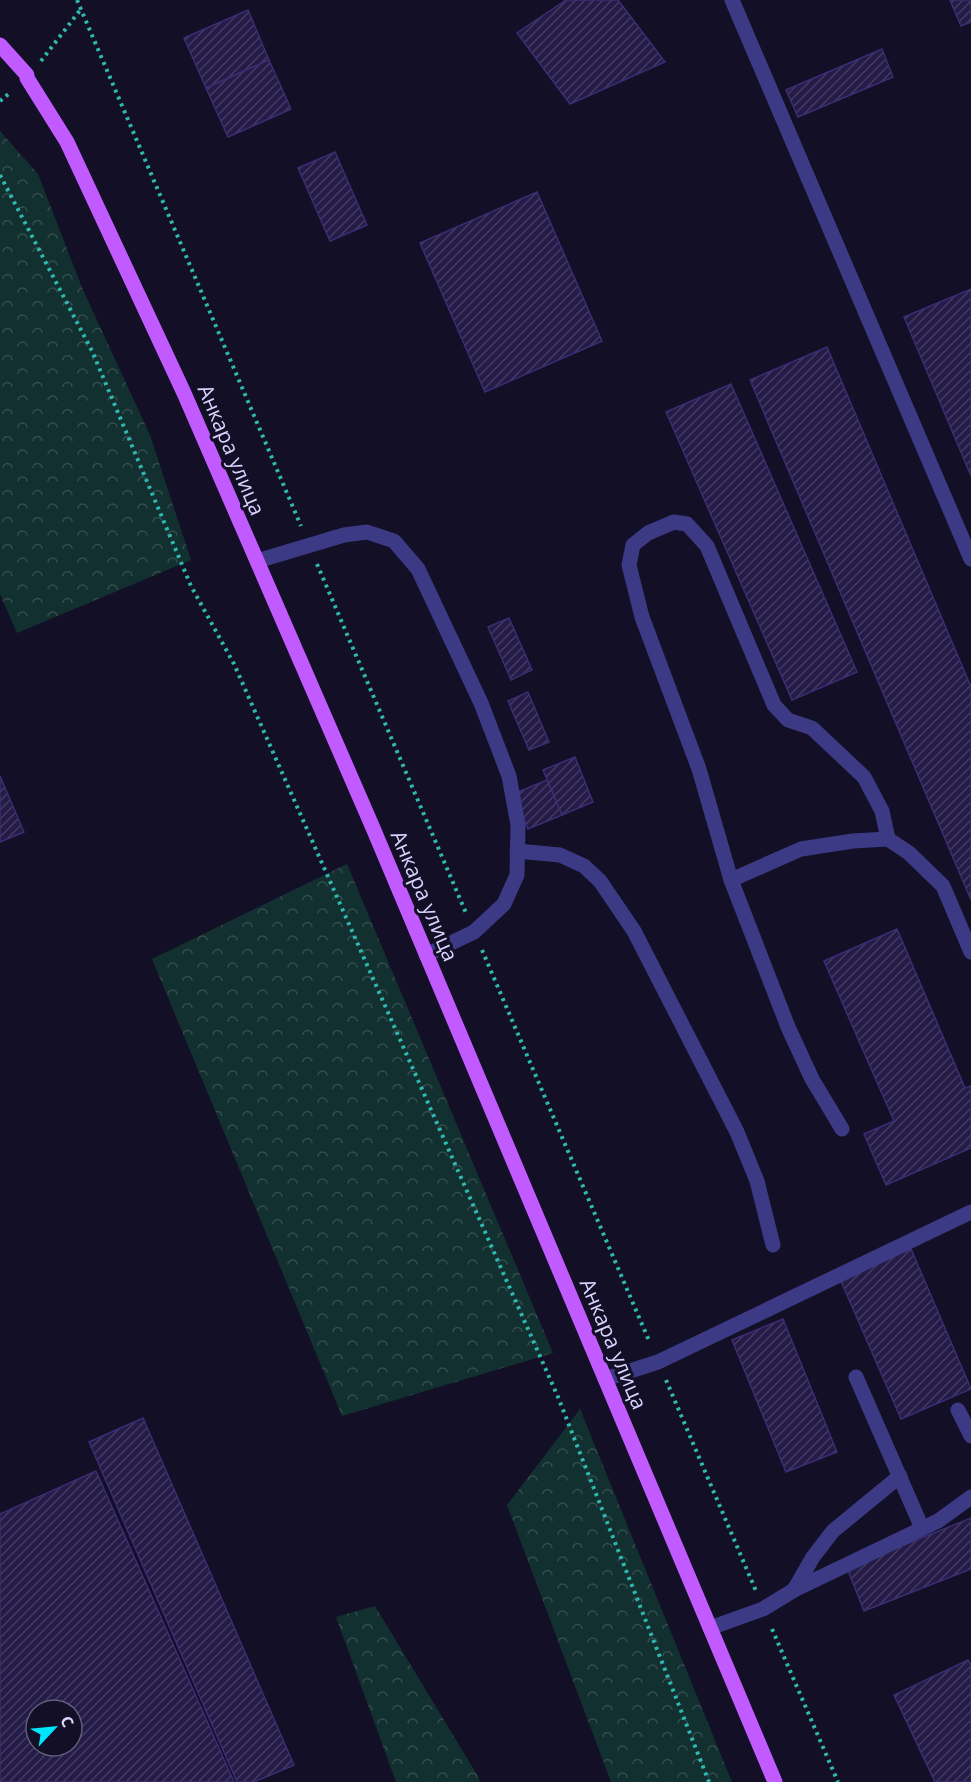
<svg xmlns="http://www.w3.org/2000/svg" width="971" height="1782" viewBox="0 0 971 1782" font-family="'Open Sans',sans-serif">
<defs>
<pattern id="forest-crowns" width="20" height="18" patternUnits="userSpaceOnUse" patternTransform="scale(1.5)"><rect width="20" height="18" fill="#12302f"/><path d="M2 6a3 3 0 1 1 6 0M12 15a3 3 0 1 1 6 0" fill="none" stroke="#344d4e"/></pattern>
<pattern id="building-hatch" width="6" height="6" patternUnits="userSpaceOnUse" patternTransform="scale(1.5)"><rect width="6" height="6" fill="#241b47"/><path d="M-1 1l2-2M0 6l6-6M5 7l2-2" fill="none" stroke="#433b63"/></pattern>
</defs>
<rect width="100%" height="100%" fill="#130f26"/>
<!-- forest -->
<g fill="url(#forest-crowns)">
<polygon points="0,131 38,174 83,290 150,435 191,560 17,633 0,594"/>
<polygon points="347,864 553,1353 342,1416 152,959"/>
<polygon points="580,1409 732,1782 611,1782 507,1505"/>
<polygon points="375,1606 479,1778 480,1782 396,1782 336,1617"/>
</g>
<!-- building -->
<g fill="url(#building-hatch)" stroke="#3b2d73" stroke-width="1.5" fill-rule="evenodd">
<polygon points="566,0 618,0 665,62 570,104 517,33"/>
<polygon points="950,0 971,0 971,22 961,26"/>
<polygon points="248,10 269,60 206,88 184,38"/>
<polygon points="882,49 893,77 798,117 786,90"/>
<polygon points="269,60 291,109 228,137 206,88"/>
<polygon points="335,152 367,225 330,241 298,168"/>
<polygon points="537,192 602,341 485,392 420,243"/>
<polygon points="971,289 971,476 904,317"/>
<polygon points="827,347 971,687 971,900 750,380"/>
<polygon points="731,384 857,672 792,700 666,412"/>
<polygon points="509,618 532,670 511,680 488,627"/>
<polygon points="528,692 549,742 529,750 508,701"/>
<polygon points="575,757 593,802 562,815 543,770"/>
<polygon points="0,776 24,832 0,842"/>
<polygon points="547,780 562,815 528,829 513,794"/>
<polygon points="897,929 965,1088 971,1086 971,1148 886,1185 864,1134 894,1121 824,961"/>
<polygon points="911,1249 971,1389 901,1419 840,1279"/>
<polygon points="783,1319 837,1452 786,1472 732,1340"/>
<polygon points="143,1418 294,1765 254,1782 237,1782 89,1442"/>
<path d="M96,1471l138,311h-234v-268zM36,1710h36v36h-36z"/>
<polygon points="971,1518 971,1569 864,1611 847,1568"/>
<polygon points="968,1660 971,1665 971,1782 935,1782 894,1695"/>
</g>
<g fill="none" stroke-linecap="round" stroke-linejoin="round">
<!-- path -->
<g stroke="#2fb8b0" stroke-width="4" stroke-dasharray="3 4.5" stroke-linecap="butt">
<polyline points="77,0 301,526"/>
<polyline points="41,61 81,9"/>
<polyline points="0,101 11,92"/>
<polyline points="0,175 92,351 191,586 234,664 558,1397 709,1782"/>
<polyline points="317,564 466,913"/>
<polyline points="482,950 650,1343"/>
<polyline points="666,1380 756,1591"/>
<polyline points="772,1629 838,1782"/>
</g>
<!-- minor -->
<g stroke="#3d3a85" stroke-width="15">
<polyline points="732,0 971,559"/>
<polyline points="257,561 344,535 367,532 394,541 418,569 481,703 509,776 518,825 517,875 504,904 474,932 426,955"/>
<polyline points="517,851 560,855 584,866 600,881 634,931 737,1132 757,1181 773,1245"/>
<polyline points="731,880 801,849 853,841 888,839 909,853 943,886 971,952"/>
<polyline points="842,1129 812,1079 788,1027 731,880 699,769 642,617 629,565 633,545 648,533 674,522 687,524 707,546 774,705 788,720 812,728 864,777 882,811 888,839"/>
<polyline points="856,1377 922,1528"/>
<polyline points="605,1379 658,1362 971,1212"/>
<polyline points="958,1410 971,1436"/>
<polyline points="794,1590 813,1557 833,1531 900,1476"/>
<polyline points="710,1628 763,1609 794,1590 938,1521 971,1497"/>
</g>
<!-- major -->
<polyline stroke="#c25bff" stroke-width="15" points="0,45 27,75 27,78 67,142 184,393 373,828 775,1782"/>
</g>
<g text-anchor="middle" stroke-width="6" stroke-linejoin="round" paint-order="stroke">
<!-- street labels -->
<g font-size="21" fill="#d9d4ff" stroke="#130f26">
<text transform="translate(231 450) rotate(67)" y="7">Анкара улица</text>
<text transform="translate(424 896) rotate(67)" y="7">Анкара улица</text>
<text transform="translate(613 1344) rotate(67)" y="7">Анкара улица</text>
</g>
</g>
<!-- north arrow -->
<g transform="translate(54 1728) rotate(64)"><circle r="28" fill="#130f26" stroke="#625e7d" stroke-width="1.5"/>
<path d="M0-4.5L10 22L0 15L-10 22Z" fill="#00e5ff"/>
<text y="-9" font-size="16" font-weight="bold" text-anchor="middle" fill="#d9d4ff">С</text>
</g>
</svg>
